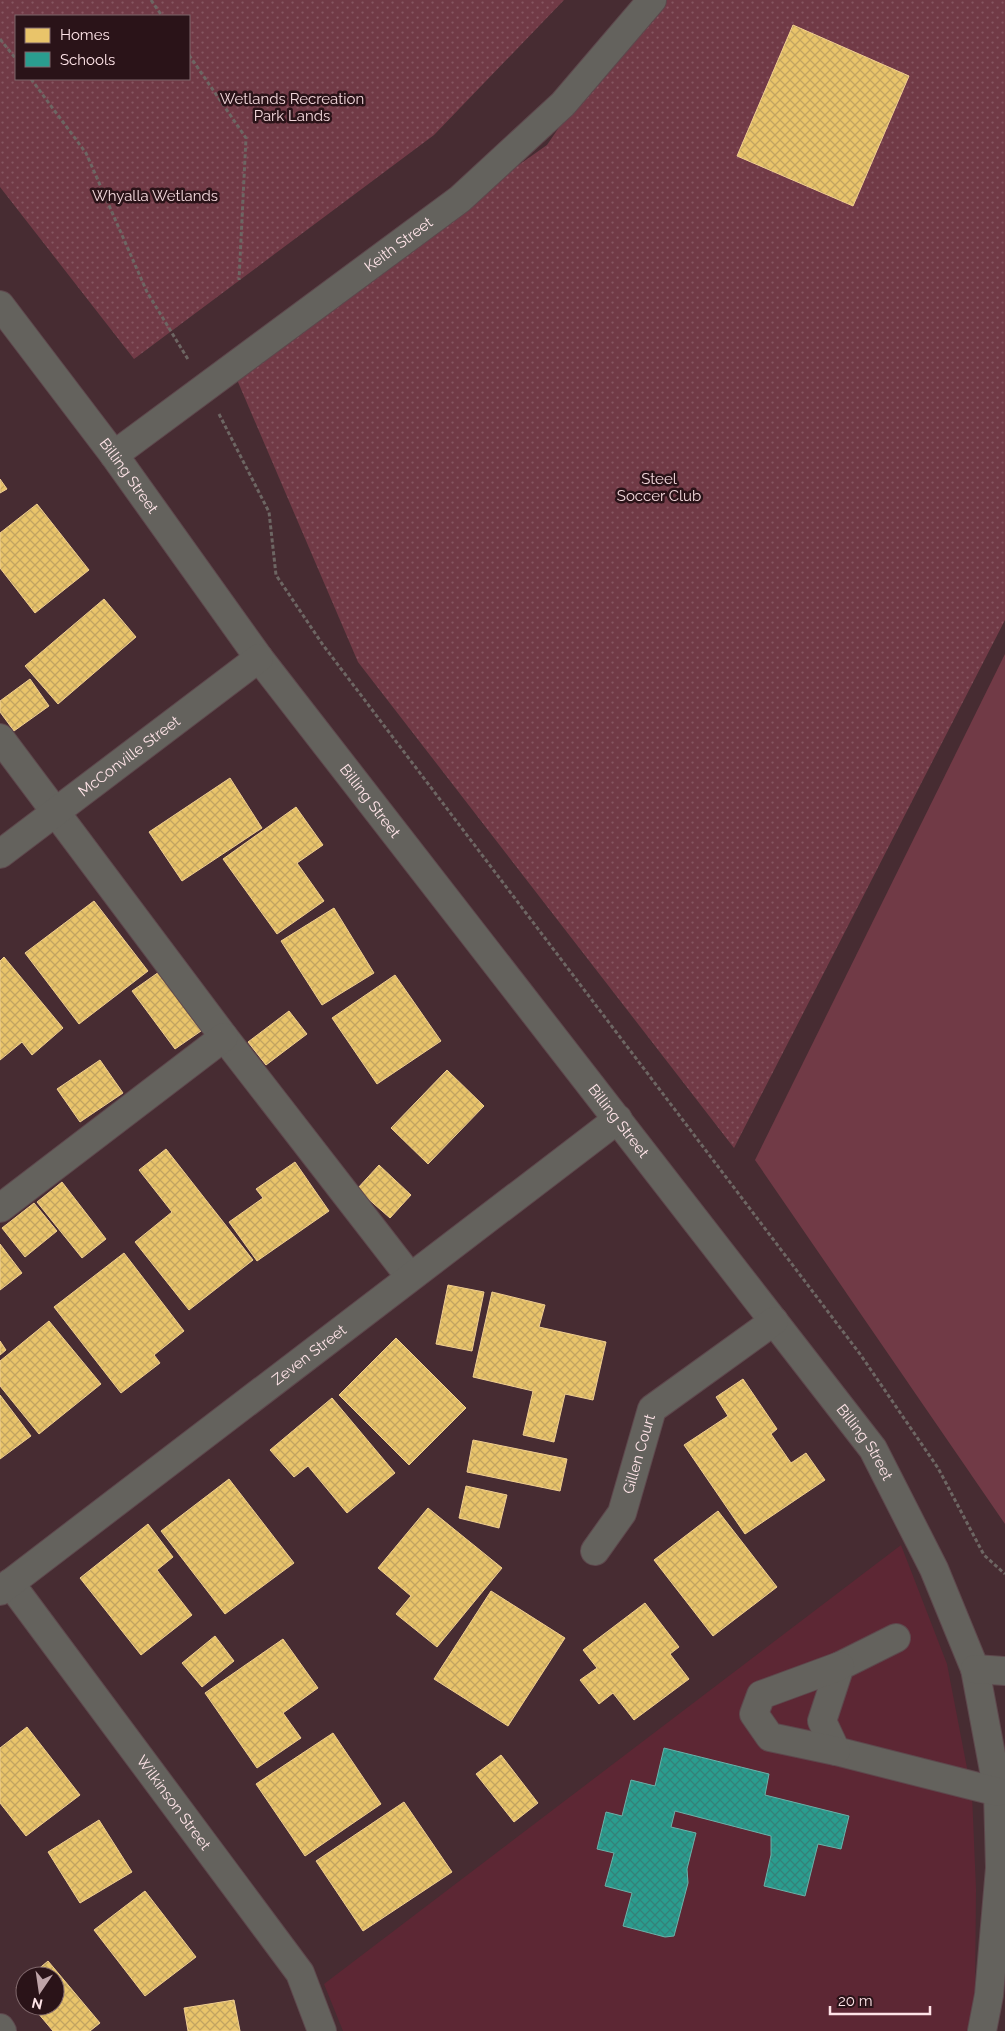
<svg xmlns="http://www.w3.org/2000/svg" width="1005" height="2031" viewBox="0 0 1005 2031" font-family="Raleway,sans-serif">
<defs>
<pattern id="park-dots" width="8" height="8" patternUnits="userSpaceOnUse" patternTransform="scale(1.25)"><rect width="8" height="8" fill="#713a46"/><path d="M2 2h.1M6 6h.1" fill="none" stroke="#865661" stroke-width="1.8" stroke-linecap="round"/></pattern>
<pattern id="homes-cross-hatch" width="8" height="8" patternUnits="userSpaceOnUse" patternTransform="scale(1.25)"><rect width="8" height="8" fill="#e9c46a"/><path d="M0 0l8 8M0 8l8-8" fill="none" stroke="#c2a461"/></pattern>
<pattern id="schools-cross-hatch" width="8" height="8" patternUnits="userSpaceOnUse" patternTransform="scale(1.25)"><rect width="8" height="8" fill="#2a9d8f"/><path d="M0 0l8 8M0 8l8-8" fill="none" stroke="#348279"/></pattern>
</defs>
<rect width="100%" height="100%" fill="#472c32"/>
<!-- built -->
<polygon fill="#5d2734" points="901,1545 947,1664 972,1794 976,1889 975,1994 970,2031 343,2031 324,1984"/>
<!-- green -->
<polygon fill="#713a46" points="1005,654 1005,1524 755,1160"/>
<!-- park -->
<g fill="url(#park-dots)" fill-rule="evenodd">
<path d="M0,0h564l-130,135 -300,224 -134,-172zM16,16h173v63h-173z"/>
<polygon points="646,0 1005,0 1005,620 734,1148 358,662 232,368 547,145"/>
</g>
<!-- homes -->
<g fill="url(#homes-cross-hatch)" stroke="#f0ce90">
<polygon points="793,25 909,76 853,206 737,156"/>
<polygon points="0,479 7,489 0,493"/>
<polygon points="37,504 89,570 35,613 0,568 0,533"/>
<polygon points="104,599 136,637 58,704 25,666"/>
<polygon points="30,679 49,706 14,731 0,712 0,701"/>
<polygon points="230,778 262,828 182,881 149,832"/>
<polygon points="296,807 323,845 297,863 324,901 277,934 223,859"/>
<polygon points="94,901 148,971 79,1024 25,953"/>
<polygon points="334,908 374,973 322,1005 281,941"/>
<polygon points="4,957 63,1028 32,1055 22,1042 0,1060 0,961"/>
<polygon points="159,972 201,1031 175,1049 132,991"/>
<polygon points="395,975 441,1041 377,1084 332,1018"/>
<polygon points="289,1011 307,1034 266,1065 248,1042"/>
<polygon points="100,1060 123,1093 80,1122 57,1089"/>
<polygon points="447,1070 484,1106 428,1164 391,1128"/>
<polygon points="166,1149 253,1260 189,1310 135,1242 172,1212 139,1170"/>
<polygon points="295,1162 329,1211 257,1261 229,1222 263,1198 256,1189"/>
<polygon points="379,1165 411,1195 390,1218 357,1189"/>
<polygon points="62,1182 106,1239 82,1258 37,1202"/>
<polygon points="34,1203 57,1231 25,1257 2,1228"/>
<polygon points="0,1244 22,1273 0,1290"/>
<polygon points="124,1253 184,1331 154,1355 160,1363 121,1393 54,1307"/>
<polygon points="448,1285 484,1292 472,1351 436,1344"/>
<polygon points="492,1292 545,1305 539,1327 606,1342 593,1400 565,1394 554,1442 523,1435 533,1391 473,1377"/>
<polygon points="49,1321 101,1384 39,1434 0,1386 0,1361"/>
<polygon points="396,1338 466,1408 409,1465 339,1395"/>
<polygon points="0,1341 6,1350 0,1355"/>
<polygon points="743,1379 777,1429 771,1434 791,1463 806,1453 825,1480 745,1534 684,1445 728,1416 716,1397"/>
<polygon points="0,1395 31,1436 0,1459"/>
<polygon points="332,1398 395,1473 347,1513 308,1466 294,1477 270,1450"/>
<polygon points="473,1440 567,1459 560,1491 467,1472"/>
<polygon points="229,1479 294,1563 225,1614 161,1531"/>
<polygon points="466,1486 507,1495 499,1528 459,1518"/>
<polygon points="428,1508 502,1568 437,1647 396,1614 411,1596 378,1568"/>
<polygon points="718,1511 777,1587 713,1636 654,1560"/>
<polygon points="148,1524 173,1557 157,1570 192,1615 141,1655 80,1578"/>
<polygon points="491,1591 565,1638 508,1726 434,1679"/>
<polygon points="645,1603 679,1647 670,1654 689,1679 634,1720 613,1693 599,1704 580,1680 597,1668 583,1650"/>
<polygon points="215,1636 234,1661 202,1687 182,1663"/>
<polygon points="283,1639 318,1688 283,1713 301,1738 257,1768 205,1693"/>
<polygon points="27,1727 80,1795 26,1836 0,1803 0,1748"/>
<polygon points="333,1733 381,1804 305,1856 256,1784"/>
<polygon points="501,1755 538,1803 514,1822 476,1774"/>
<polygon points="404,1802 452,1872 363,1931 316,1861"/>
<polygon points="99,1820 132,1872 80,1903 48,1852"/>
<polygon points="145,1891 196,1957 145,1996 94,1930"/>
<polygon points="48,1961 100,2023 90,2031 53,2031 32,2006 55,2006 55,1976 30,1976"/>
<polygon points="25,1980 25,1998 16,1987"/>
<polygon points="234,2000 240,2031 188,2031 184,2008"/>
</g>
<!-- schools -->
<polygon fill="url(#schools-cross-hatch)" stroke="#6ab2aa" points="664,1748 769,1774 765,1795 849,1816 841,1849 818,1844 805,1896 764,1886 771,1855 771,1836 675,1811 671,1827 696,1833 687,1869 688,1883 674,1936 665,1937 623,1926 632,1893 605,1886 614,1853 597,1849 606,1812 622,1816 631,1780 655,1786"/>
<g fill="none" stroke-linecap="round" stroke-linejoin="round">
<!-- minor casing -->
<g stroke="#5e484d" stroke-width="30">
<g id="minor">
<path id="s1" d="M0,305l114,150 145,203 614,791 61,120 41,100 23,123 2,76 -11,127 -7,36"/>
<path id="s2" d="M114,455l346,-256 103,-95 89,-104"/>
<polyline points="0,738 224,1037 410,1277"/>
<path id="s3" d="M0,854l259,-196"/>
<polyline points="0,1208 224,1037"/>
<path id="s4" d="M595,1551l27,-38 30,-104 122,-88"/>
<path id="s5" d="M10,1583l290,390 22,58"/>
<path id="s6" d="M0,1591l618,-472"/>
<polyline points="896,1638 840,1666 822,1721 836,1751 998,1792"/>
<polyline points="975,1669 1005,1671"/>
<polyline points="836,1751 770,1737 754,1714 761,1695 840,1666"/>
<polyline points="0,2028 2,2031"/>
</g>
</g>
<!-- path -->
<g stroke="#6d6663" stroke-width="3" stroke-dasharray="4 2.5" stroke-linecap="butt">
<polyline points="151,0 162,16"/>
<polyline points="0,39 16,59"/>
<polyline points="189,55 246,138 239,280"/>
<polyline points="31,79 86,153 147,292 189,361"/>
<polyline points="219,414 269,512 276,575 323,645 860,1354 938,1468 984,1555 1005,1574"/>
</g>
<!-- minor -->
<use href="#minor" stroke="#64625d" stroke-width="28"/>
</g>
<g text-anchor="middle" stroke-width="5" stroke-linejoin="round" paint-order="stroke">
<!-- park labels -->
<g font-size="15" fill="#f3d8dc" stroke="#2a1318">
<text x="292" y="104">Wetlands Recreation<tspan x="292" dy="17">Park Lands</tspan></text>
<text x="155" y="201">Whyalla Wetlands</text>
<text x="659" y="484">Steel<tspan x="659" dy="17">Soccer Club</tspan></text>
</g>
<!-- street labels -->
<g font-size="15" fill="#ffe4e8" stroke="#2a1318">
<text dy="5" stroke="none"><textPath href="#s2" startOffset="354">Keith Street</textPath></text>
<text dy="5" stroke="none"><textPath href="#s1" startOffset="214">Billing Street</textPath></text>
<text dy="5" stroke="none"><textPath href="#s3" startOffset="162">McConville Street</textPath></text>
<text dy="5" stroke="none"><textPath href="#s1" startOffset="619">Billing Street</textPath></text>
<text dy="5" stroke="none"><textPath href="#s1" startOffset="1024">Billing Street</textPath></text>
<text dy="5" stroke="none"><textPath href="#s6" startOffset="389">Zeven Street</textPath></text>
<text dy="5" stroke="none"><textPath href="#s1" startOffset="1429">Billing Street</textPath></text>
<text dy="5" stroke="none"><textPath href="#s4" startOffset="108">Gillen Court</textPath></text>
<text dy="5" stroke="none"><textPath href="#s5" startOffset="274">Wilkinson Street</textPath></text>
</g>
</g>
<!-- legend -->
<rect x="15" y="15" width="175" height="65" fill="#2a1318" stroke="#7f676b"/>
<rect x="25" y="28" width="25" height="15" fill="#e9c46a" stroke="#7f676b"/>
<text x="60" y="40" font-size="15" fill="#ffe4e8">Homes</text>
<rect x="25" y="52" width="25" height="15" fill="#2a9d8f" stroke="#7f676b"/>
<text x="60" y="65" font-size="15" fill="#ffe4e8">Schools</text>
<!-- north arrow -->
<g transform="translate(40 1991) rotate(193)"><circle r="24" fill="#2a1318" stroke="#7f676b"/>
<path d="M0-4L9 19L0 12L-9 19Z" fill="#bfa4a8"/>
<text y="-8" font-size="14" font-weight="bold" text-anchor="middle" fill="#ffe4e8">N</text>
</g>
<!-- scale -->
<path d="M830 2006v8h100v-8" fill="none" stroke="#ffe4e8" stroke-width="2.5"/>
<text x="838" y="2006" font-size="15" fill="#ffe4e8" stroke="#2a1318" stroke-width="4" paint-order="stroke">20 m</text>
</svg>
